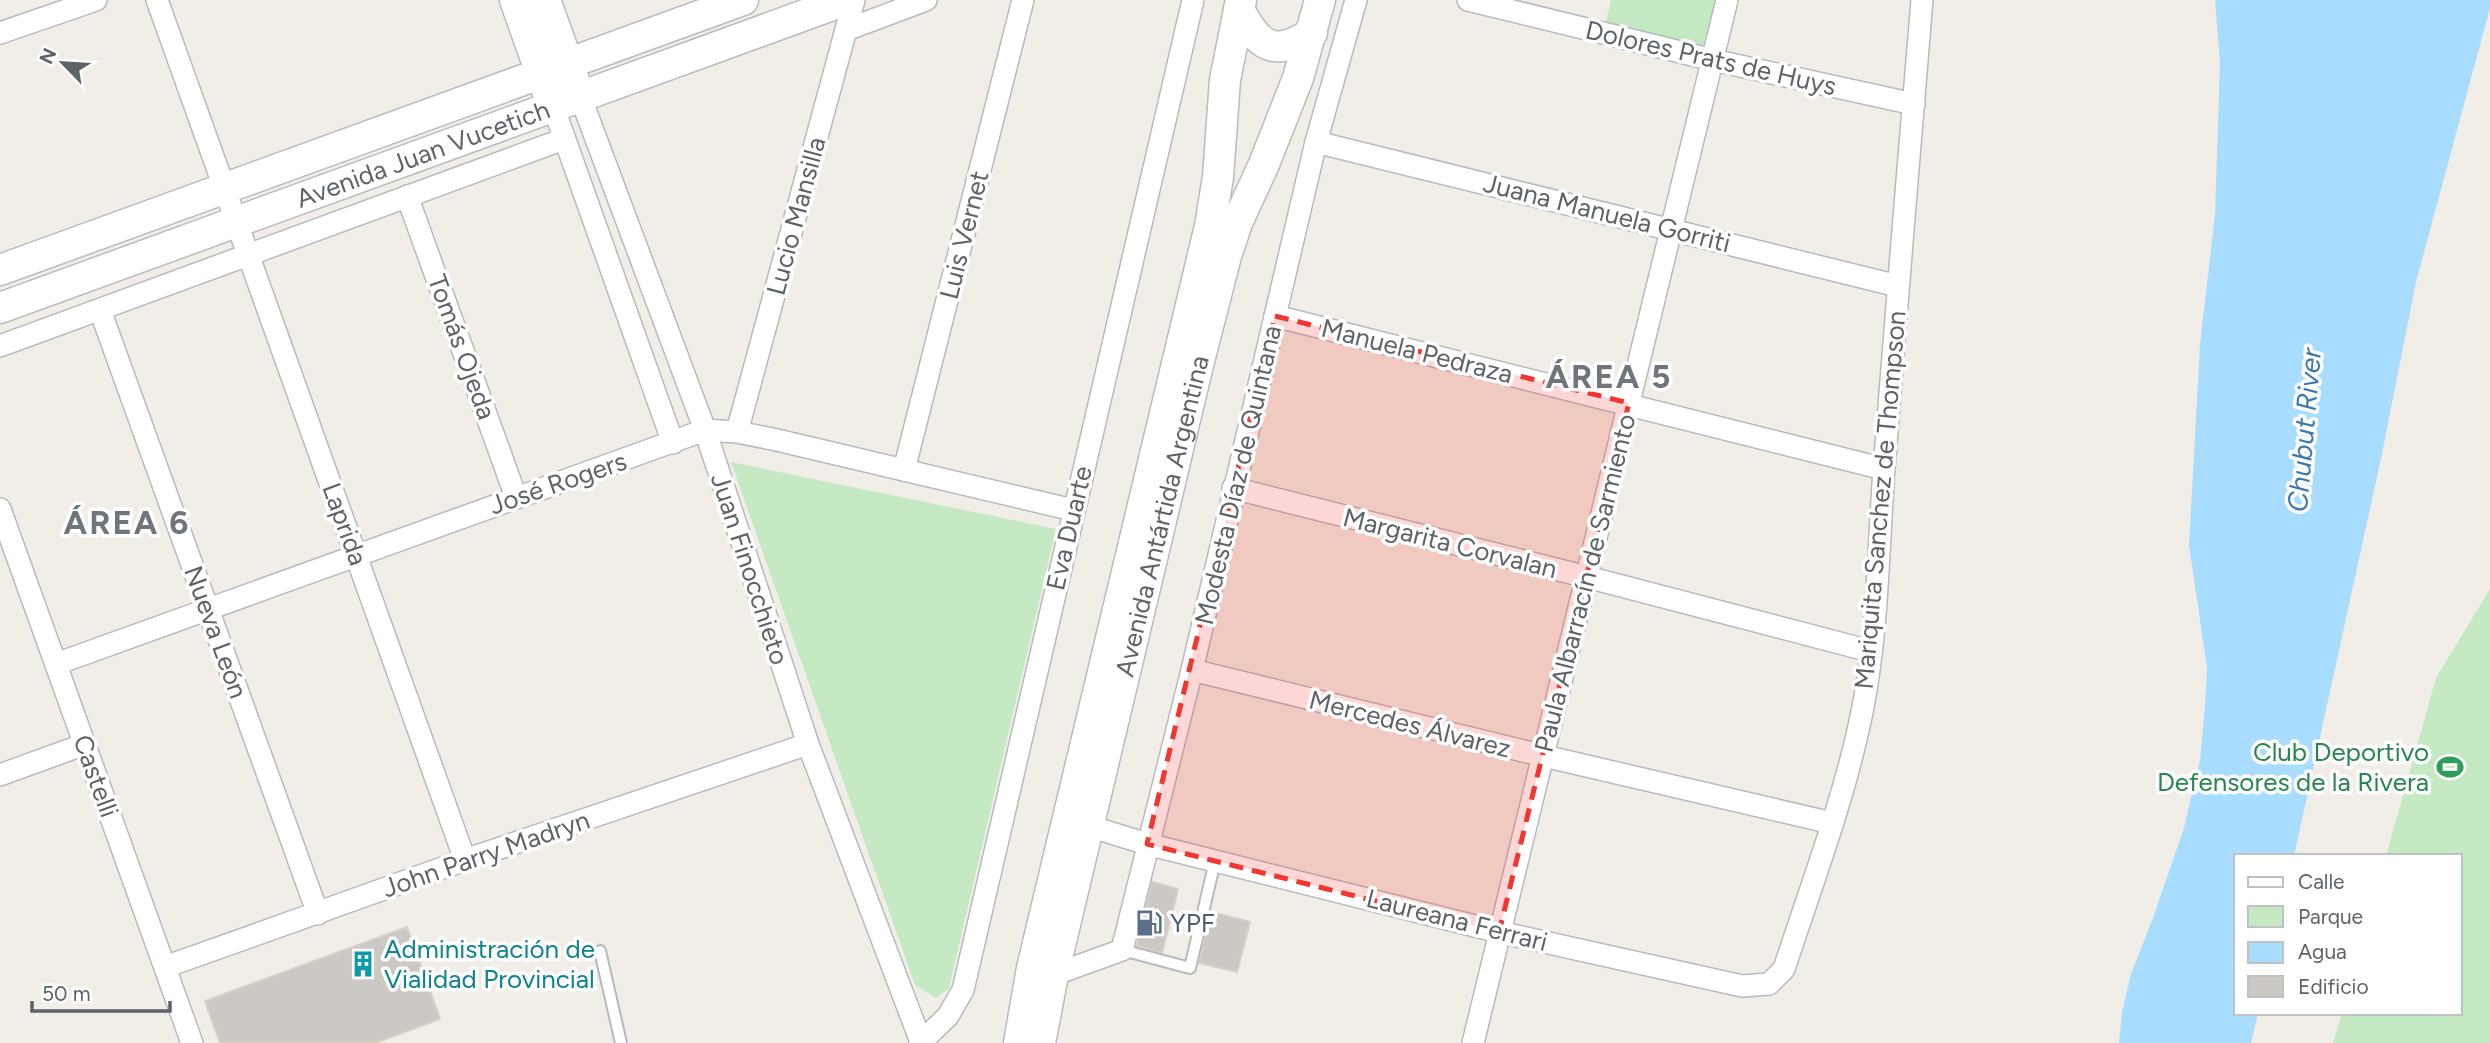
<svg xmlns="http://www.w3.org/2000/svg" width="2490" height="1043" viewBox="0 0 2490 1043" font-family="Figtree,sans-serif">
<rect width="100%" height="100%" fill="#f1eee7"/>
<!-- green -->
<g fill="#c5e9c3">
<polygon points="1611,0 1719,0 1708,49 1605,27"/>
<polygon points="731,462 1056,529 949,988 936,998 915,985"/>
<polygon points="2490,589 2490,1043 2333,1043 2342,1013 2460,1013 2460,856 2386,856 2436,678"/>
</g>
<!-- water -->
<polygon fill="#a9ddff" points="2215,0 2490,0 2490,8 2416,282 2382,454 2294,856 2236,856 2236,1013 2258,1013 2251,1043 2119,1043 2122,1012 2131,974 2153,918 2184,828 2200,760 2205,706 2207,668 2189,545 2200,344 2215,215 2220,62"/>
<!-- building -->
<g fill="#ccc9c4" stroke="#d6d0c5" stroke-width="2">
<polygon points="1152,882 1178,889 1162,953 1137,946"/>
<polygon points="1211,912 1250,922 1237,972 1199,963"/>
<polygon points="407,927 440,1019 375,1043 220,1043 205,1001"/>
</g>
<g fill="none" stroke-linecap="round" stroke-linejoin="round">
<!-- lane casing -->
<g stroke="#b7babe" stroke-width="14">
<g id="lane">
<polyline points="1122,950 1190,968 1215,861"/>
<polyline points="600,951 621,1043"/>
</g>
</g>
<!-- street casing -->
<g stroke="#b7babe" stroke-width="24">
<g id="street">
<polyline points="157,0 465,860"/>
<polyline points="1468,0 1713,60 1914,104"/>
<polyline points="846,30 926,0"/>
<polyline points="0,33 96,0"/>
<polyline points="580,96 705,430 808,744 921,1042"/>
<polyline points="553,106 673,443"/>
<polyline points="1316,142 1898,286"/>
<polyline points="407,196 516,497"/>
<polyline points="100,310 318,914"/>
<polyline points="1275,316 1884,469"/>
<polyline points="0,346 564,139"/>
<polyline points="737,432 854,0"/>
<polyline points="904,470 1023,0"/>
<polyline points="1233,488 1587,577 1870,651"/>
<polyline points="0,509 192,1043"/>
<polyline points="56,664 705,430 737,432 777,440 1073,510"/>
<polyline points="1192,670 1544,756 1832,823"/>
<polyline points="0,775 85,744"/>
<path d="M1089,826l58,18 352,88 243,54 27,-2 15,-15c27,-83 59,-166 77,-252 17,-81 17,-166 23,-248 12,-156 25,-313 38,-469"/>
<polyline points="165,967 465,860 808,744"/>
<polyline points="1053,975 1122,950 1192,670 1316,142 1356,0"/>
<polyline points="920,1043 948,1016 963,990 1193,0"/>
<polyline points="1473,1043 1727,0"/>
</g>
</g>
<!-- secondary casing -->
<g stroke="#b8bcc1" stroke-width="33">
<g id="secondary">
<polyline points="515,0 548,93"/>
<polyline points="545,0 575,83"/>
<path d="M1239,9c19,38 36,49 73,24"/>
<polyline points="0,270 743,0"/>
<path id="s1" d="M0,308l846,-308"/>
<polyline points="1019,1043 1032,968 1210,226 1218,177 1225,80 1241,0"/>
<path id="s2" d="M1040,1043l13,-68 144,-606 29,-113 11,-33 27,-59 34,-86 22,-78"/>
</g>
</g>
<!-- lane -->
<use href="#lane" stroke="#fff" stroke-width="10"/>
<!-- street -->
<use href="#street" stroke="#fff" stroke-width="21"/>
<!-- secondary -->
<use href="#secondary" stroke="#fff" stroke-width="30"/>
</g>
<!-- marked area -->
<path fill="#f0362e" fill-opacity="0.2" stroke="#f0362e" stroke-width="5" stroke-dasharray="14 9" stroke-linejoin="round" d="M1275,316l354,87 -130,529 -352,-88z"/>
<!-- icons -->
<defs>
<g id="stadium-bare" transform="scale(2.1)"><path d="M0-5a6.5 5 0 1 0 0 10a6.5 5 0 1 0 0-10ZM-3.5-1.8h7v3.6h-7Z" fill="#2e9e5b" stroke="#fff" stroke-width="2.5" paint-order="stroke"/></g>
<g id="fuel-bare" transform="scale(2.1)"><path d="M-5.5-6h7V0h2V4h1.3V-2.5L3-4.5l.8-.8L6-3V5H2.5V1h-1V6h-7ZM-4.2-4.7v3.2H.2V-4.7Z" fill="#5c6f8a" stroke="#fff" stroke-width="2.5" paint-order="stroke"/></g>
<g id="building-bare" transform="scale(2.1)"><path d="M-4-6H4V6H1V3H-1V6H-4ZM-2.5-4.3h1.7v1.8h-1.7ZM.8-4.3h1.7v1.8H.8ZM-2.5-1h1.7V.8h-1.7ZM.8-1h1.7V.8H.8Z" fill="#0f9aa8" stroke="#fff" stroke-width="2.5" paint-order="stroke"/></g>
</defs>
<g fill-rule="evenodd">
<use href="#stadium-bare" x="2450" y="767"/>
<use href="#fuel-bare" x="1149" y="923"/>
<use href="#building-bare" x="363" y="964"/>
</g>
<g text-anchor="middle" stroke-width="7" stroke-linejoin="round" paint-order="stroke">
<!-- street labels -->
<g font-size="26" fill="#5e6368" stroke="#fff">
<text transform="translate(1711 58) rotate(13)" y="9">Dolores Prats de Huys</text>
<text dy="9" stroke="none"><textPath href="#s1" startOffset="450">Avenida Juan Vucetich</textPath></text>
<text transform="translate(1607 213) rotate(14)" y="9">Juana Manuela Gorriti</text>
<text transform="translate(796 216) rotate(-75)" y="9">Lucio Mansilla</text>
<text transform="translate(964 235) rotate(-76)" y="9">Luis Vernet</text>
<text transform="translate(462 347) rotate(70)" y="9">Tomás Ojeda</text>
<text transform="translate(1417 351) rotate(14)" y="9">Manuela Pedraza</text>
<text transform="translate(1238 475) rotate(-77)" y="9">Modesta Díaz de Quintana</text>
<text transform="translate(558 483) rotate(-19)" y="9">José Rogers</text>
<text transform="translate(1880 500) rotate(-85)" y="9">Mariquita Sanchez de Thompson</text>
<text dy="9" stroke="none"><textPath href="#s2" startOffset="541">Avenida Antártida Argentina</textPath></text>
<text transform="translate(345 524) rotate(70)" y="9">Laprida</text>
<text transform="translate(1069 528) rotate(-77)" y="9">Eva Duarte</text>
<text transform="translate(1450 543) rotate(14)" y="9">Margarita Corvalan</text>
<text transform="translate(750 569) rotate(72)" y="9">Juan Finocchieto</text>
<text transform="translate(1585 583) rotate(-76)" y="9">Paula Albarracín de Sarmiento</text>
<text transform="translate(216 632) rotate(70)" y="9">Nueva León</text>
<text transform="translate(1410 724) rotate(14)" y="9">Mercedes Álvarez</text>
<text transform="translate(96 776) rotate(70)" y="9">Castelli</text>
<text transform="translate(486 854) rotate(-19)" y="9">John Parry Madryn</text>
<text transform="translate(1457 920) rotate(14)" y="9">Laureana Ferrari</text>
</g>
<!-- leisure labels -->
<g font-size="26" fill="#27864d" stroke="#fff" text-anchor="end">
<text x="2429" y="761">Club Deportivo<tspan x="2429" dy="30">Defensores de la Rivera</tspan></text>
</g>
<!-- service labels -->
<g font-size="26" fill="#4e5e75" stroke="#fff" text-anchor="start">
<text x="1170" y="932">YPF</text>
</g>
<!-- culture labels -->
<g font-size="26" fill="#0d838f" stroke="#fff" text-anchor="start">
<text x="384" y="958">Administración de<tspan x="384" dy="30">Vialidad Provincial</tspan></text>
</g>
<!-- water labels -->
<g font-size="28" font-style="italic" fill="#3d79ad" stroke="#fff">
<text transform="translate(2304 430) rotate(-85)" y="10">Chubut River</text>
</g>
<!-- district labels -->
<g font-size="33" font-weight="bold" letter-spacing="2" fill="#6f757a" stroke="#fff">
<text x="1609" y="388">ÁREA 5</text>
<text x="127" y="534">ÁREA 6</text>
</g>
</g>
<!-- legend -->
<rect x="2234" y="854" width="228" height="161" fill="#ffffff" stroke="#bfc1c3" stroke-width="2"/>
<rect x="2248" y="877" width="35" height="10" fill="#ffffff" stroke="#bfc1c3" stroke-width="2"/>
<text x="2298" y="889" font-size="21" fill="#5e6368">Calle</text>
<rect x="2248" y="906" width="35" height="21" fill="#c5e9c3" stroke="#bfc1c3" stroke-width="2"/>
<text x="2298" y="924" font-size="21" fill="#5e6368">Parque</text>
<rect x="2248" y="942" width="35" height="21" fill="#a9ddff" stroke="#bfc1c3" stroke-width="2"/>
<text x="2298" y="959" font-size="21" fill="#5e6368">Agua</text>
<rect x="2248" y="976" width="35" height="21" fill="#ccc9c4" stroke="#bfc1c3" stroke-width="2"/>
<text x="2298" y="994" font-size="21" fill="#5e6368">Edificio</text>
<!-- north arrow -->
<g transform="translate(63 63) rotate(295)" stroke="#ffffff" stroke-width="5" paint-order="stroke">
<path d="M0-5L12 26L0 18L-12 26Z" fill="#5e6368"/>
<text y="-10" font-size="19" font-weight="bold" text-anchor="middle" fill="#5e6368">N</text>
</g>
<!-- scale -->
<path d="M32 1001v10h138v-10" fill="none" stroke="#5e6368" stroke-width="3.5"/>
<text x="42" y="1001" font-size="21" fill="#5e6368" stroke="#ffffff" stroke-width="5" paint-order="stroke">50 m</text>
</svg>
